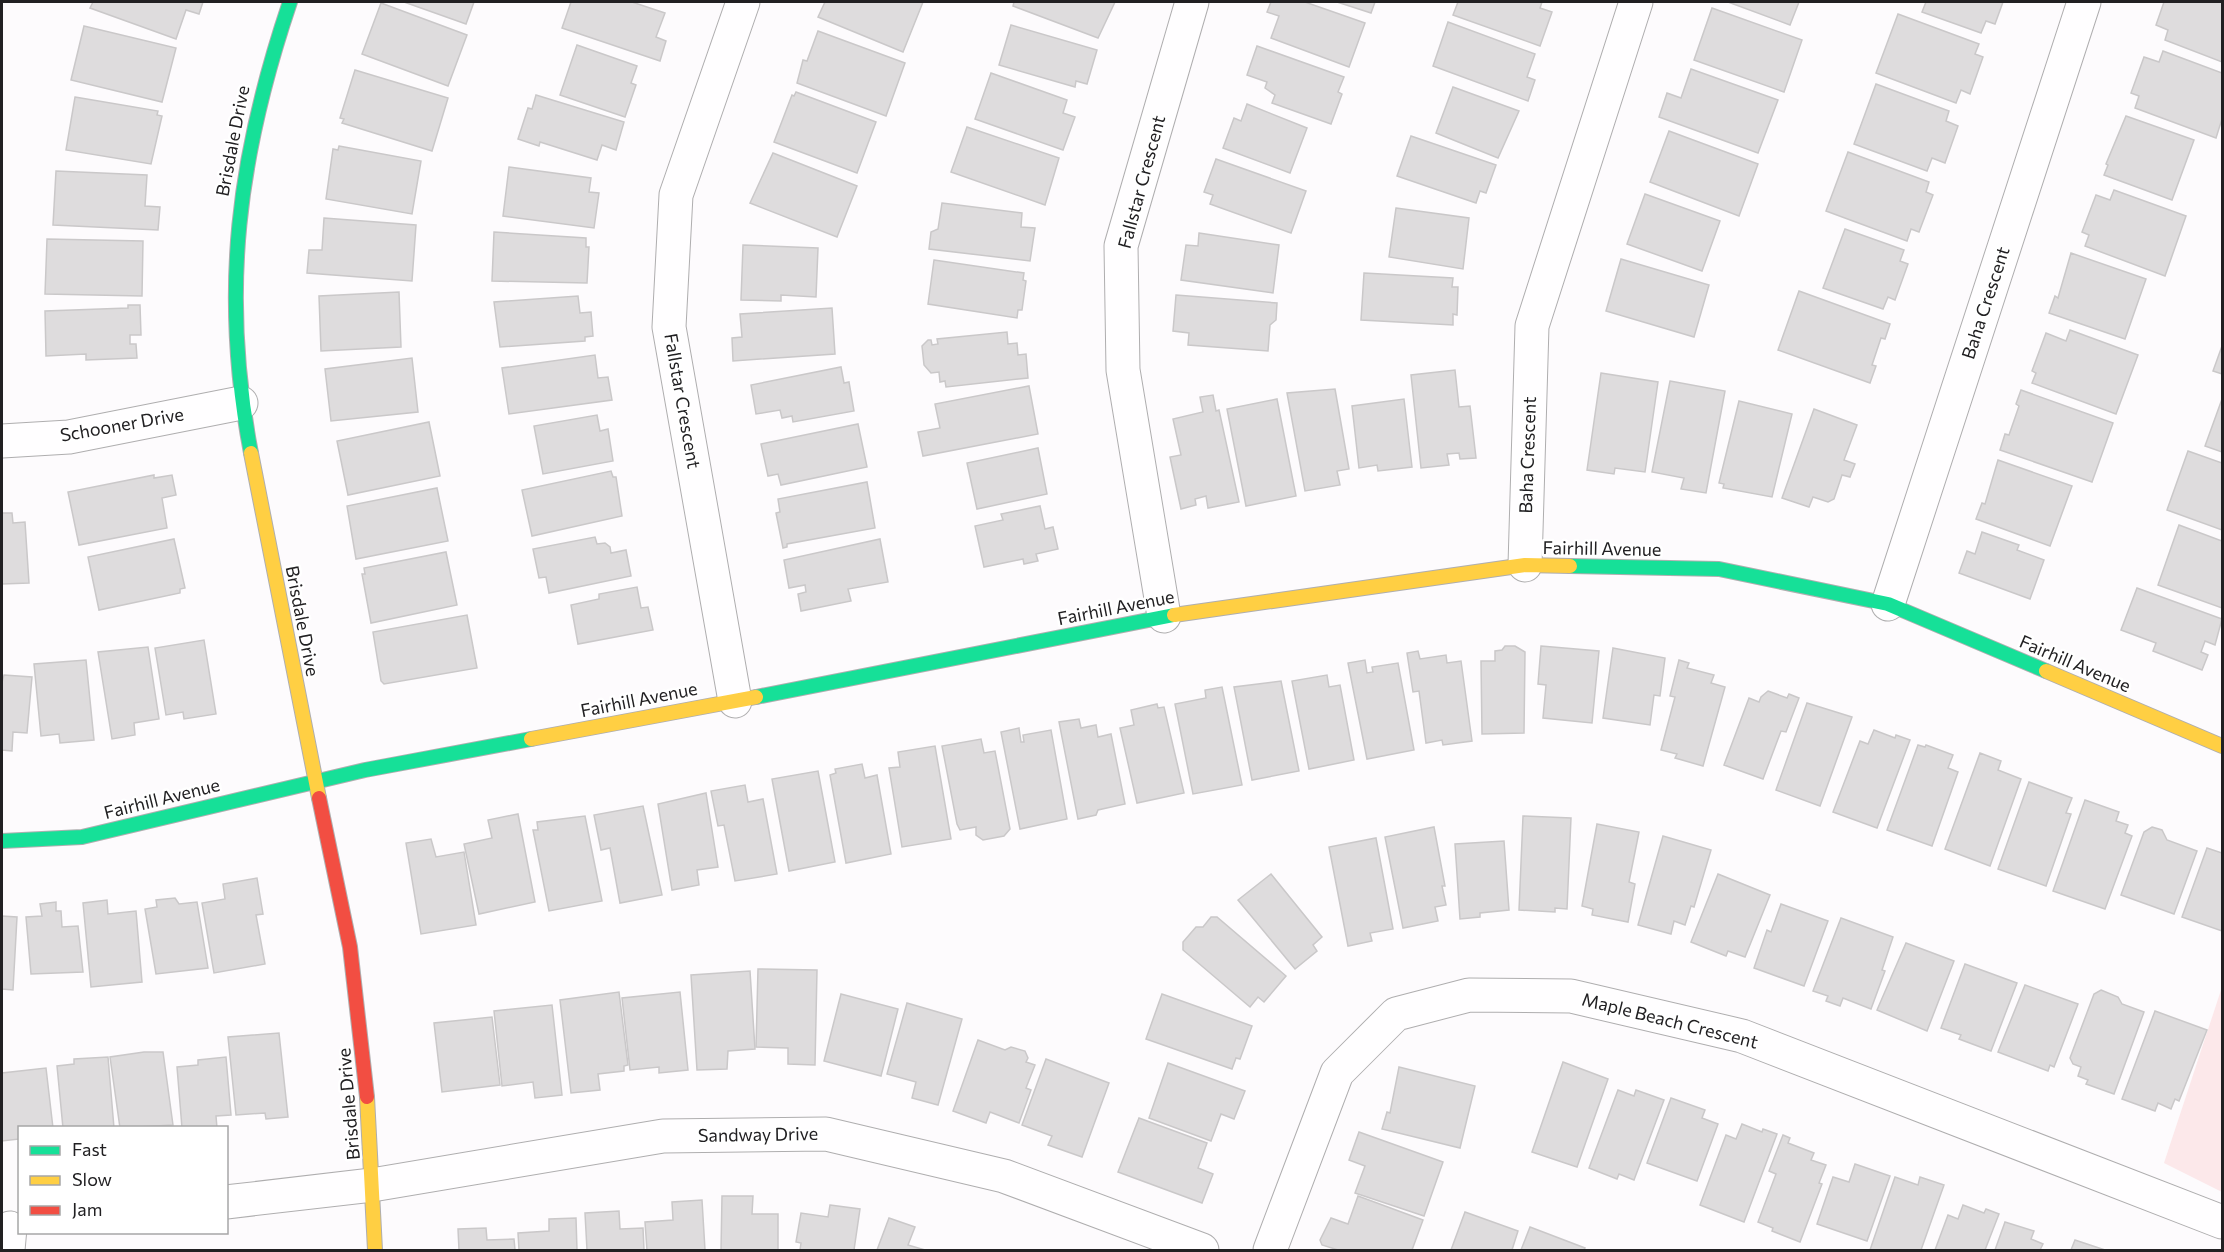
<svg xmlns="http://www.w3.org/2000/svg" width="2224" height="1252" viewBox="0 0 2224 1252" font-family="Commissioner,sans-serif">
<rect width="100%" height="100%" fill="#fdfbfd"/>
<!-- green -->
<polygon fill="#fce8ea" points="2222,987 2222,1192 2164,1163"/>
<!-- building -->
<g fill="#dedcdd" stroke="#cac8c9" stroke-width="1.5">
<polygon points="93,2 203,2 199,14 186,10 176,39 90,8"/>
<polygon points="404,2 474,2 466,24"/>
<polygon points="571,2 632,2 665,13 656,37 666,41 660,61 562,28"/>
<polygon points="825,2 923,2 903,52 818,17"/>
<polygon points="1014,2 1115,2 1098,38 1013,6"/>
<polygon points="1271,2 1305,2 1365,23 1349,67 1271,38 1279,16 1267,12"/>
<polygon points="1337,2 1375,2 1371,13"/>
<polygon points="1458,2 1542,2 1540,8 1552,12 1540,46 1453,15"/>
<polygon points="1728,2 1799,2 1790,25"/>
<polygon points="1926,2 2003,2 1995,24 1986,21 1981,33 1922,12"/>
<polygon points="2164,2 2222,2 2222,62 2165,40 2168,30 2156,25"/>
<polygon points="381,3 467,35 448,86 362,54"/>
<polygon points="1712,8 1802,40 1784,92 1694,60"/>
<polygon points="1898,14 1979,44 1975,54 1983,57 1970,94 1961,90 1956,103 1876,73"/>
<polygon points="1448,22 1535,54 1527,77 1535,80 1528,101 1433,66"/>
<polygon points="1011,25 1097,50 1087,84 1076,81 1075,87 999,65"/>
<polygon points="84,26 176,48 162,102 71,80"/>
<polygon points="818,31 905,63 886,116 797,83 803,60 807,61"/>
<polygon points="577,45 637,66 631,83 636,85 625,117 560,95"/>
<polygon points="1257,46 1344,77 1338,92 1342,94 1331,124 1272,103 1275,95 1265,88 1267,82 1247,75"/>
<polygon points="2163,51 2222,73 2222,119 2216,138 2135,108 2139,96 2131,93 2144,57 2159,62"/>
<polygon points="1691,69 1778,100 1758,153 1659,117 1667,93 1681,98"/>
<polygon points="355,70 448,98 432,151 342,123 344,119 340,118"/>
<polygon points="991,73 1067,100 1063,113 1075,117 1063,150 975,119"/>
<polygon points="1876,84 1949,111 1946,121 1958,126 1945,163 1932,158 1927,171 1854,144"/>
<polygon points="1453,87 1519,111 1498,158 1436,133"/>
<polygon points="796,92 876,122 857,173 774,142 792,95 794,96"/>
<polygon points="536,95 624,122 616,150 602,145 597,160 540,142 539,146 518,139 528,108 532,109"/>
<polygon points="75,97 158,111 157,115 162,116 151,164 66,150"/>
<polygon points="1247,104 1307,128 1290,173 1223,148 1234,118 1241,121"/>
<polygon points="2126,116 2194,140 2172,200 2104,175 2108,165 2106,164"/>
<polygon points="967,127 1059,158 1045,205 951,172"/>
<polygon points="1669,131 1758,164 1739,216 1650,182"/>
<polygon points="1411,136 1496,165 1486,193 1480,191 1476,203 1397,176"/>
<polygon points="339,146 421,161 412,214 326,199 333,149 338,150"/>
<polygon points="1848,152 1929,182 1926,192 1933,195 1919,232 1911,229 1907,241 1826,211"/>
<polygon points="773,153 857,186 837,237 750,203"/>
<polygon points="1216,159 1306,191 1291,233 1210,204 1213,195 1204,192"/>
<polygon points="509,167 591,178 589,192 599,193 594,228 503,216"/>
<polygon points="56,171 147,175 145,206 160,207 158,230 53,225"/>
<polygon points="2114,190 2186,216 2165,276 2085,246 2089,235 2082,232 2096,195 2110,200"/>
<polygon points="1645,194 1720,221 1702,271 1627,244"/>
<polygon points="942,203 1022,213 1021,227 1035,228 1030,261 929,249 931,232 938,229"/>
<polygon points="1396,208 1469,218 1463,269 1389,257"/>
<polygon points="324,218 416,225 412,281 307,273 309,250 322,250"/>
<polygon points="1845,229 1904,250 1900,261 1908,264 1895,300 1888,297 1883,309 1823,288"/>
<polygon points="494,232 586,238 586,247 589,247 587,283 492,281"/>
<polygon points="1199,233 1279,245 1273,293 1181,280 1186,245 1198,246"/>
<polygon points="47,239 143,241 142,296 45,294"/>
<polygon points="743,245 818,248 816,297 781,295 781,301 741,300"/>
<polygon points="2071,253 2146,279 2125,339 2049,313 2055,296 2058,298"/>
<polygon points="1621,259 1709,285 1694,337 1606,311"/>
<polygon points="934,260 1024,273 1023,280 1026,281 1022,310 1018,310 1017,318 928,304"/>
<polygon points="1364,273 1453,278 1452,287 1458,287 1457,315 1453,314 1453,325 1361,320"/>
<polygon points="1799,291 1890,324 1885,339 1881,338 1872,365 1876,366 1870,383 1778,350"/>
<polygon points="399,292 401,347 321,351 319,296"/>
<polygon points="1176,295 1277,303 1276,320 1270,325 1268,351 1188,345 1189,333 1173,331"/>
<polygon points="578,296 580,313 591,312 593,336 585,337 585,341 500,347 494,302"/>
<polygon points="128,305 140,305 141,335 130,335 130,344 136,344 137,358 86,360 86,354 46,356 45,311 128,308"/>
<polygon points="832,308 835,354 733,361 732,338 742,337 740,314"/>
<polygon points="2070,330 2138,355 2116,414 2032,383 2036,373 2032,371 2046,333 2066,341"/>
<polygon points="1007,332 1008,344 1017,343 1018,355 1026,354 1028,378 946,387 945,381 940,382 939,372 931,373 924,365 922,346 928,340 931,340 932,345 938,344 937,339"/>
<polygon points="2222,346 2222,374 2213,371"/>
<polygon points="595,355 598,378 608,377 612,400 509,414 502,368"/>
<polygon points="412,358 418,412 331,421 325,369"/>
<polygon points="841,367 844,383 849,382 854,411 793,422 792,416 782,418 780,410 756,414 751,385"/>
<polygon points="1455,370 1459,407 1470,406 1476,458 1460,459 1459,453 1447,454 1449,465 1421,468 1411,375"/>
<polygon points="1601,373 1658,382 1645,472 1615,468 1614,474 1587,470"/>
<polygon points="1670,381 1725,391 1706,493 1681,489 1684,478 1652,472"/>
<polygon points="1029,386 1038,434 923,456 918,432 940,428 935,404"/>
<polygon points="1335,389 1349,469 1337,471 1340,485 1305,491 1287,393"/>
<polygon points="2021,390 2113,423 2092,482 2000,450 2005,434 2009,435 2019,406 2016,404"/>
<polygon points="1213,395 1216,411 1219,410 1239,502 1208,508 1206,496 1195,499 1196,505 1181,509 1170,457 1181,455 1173,419 1203,412 1200,397"/>
<polygon points="1277,399 1296,496 1246,506 1227,409"/>
<polygon points="1404,399 1412,467 1378,471 1377,465 1359,468 1352,406"/>
<polygon points="2222,399 2222,452 2205,446"/>
<polygon points="1739,401 1792,414 1772,497 1723,488 1724,484 1719,483"/>
<polygon points="1814,409 1857,425 1844,460 1855,464 1850,477 1842,475 1834,499 1828,502 1813,497 1809,507 1782,498"/>
<polygon points="597,415 600,431 608,429 613,461 543,474 534,426"/>
<polygon points="429,422 440,476 348,495 337,441"/>
<polygon points="858,424 867,467 781,485 778,474 768,476 761,444"/>
<polygon points="1038,448 1047,494 977,509 967,463"/>
<polygon points="2188,451 2222,463 2222,530 2167,510"/>
<polygon points="1998,460 2072,486 2050,546 1976,519 1982,503 1985,504"/>
<polygon points="611,471 613,477 616,477 622,516 532,536 522,490"/>
<polygon points="154,475 154,478 172,475 176,495 162,498 167,528 79,545 68,492"/>
<polygon points="867,482 875,528 787,544 787,547 783,548 776,513 780,512 778,499"/>
<polygon points="437,488 448,541 356,559 347,506"/>
<polygon points="1040,506 1045,529 1053,527 1058,549 1036,554 1038,561 1024,564 1023,559 984,567 975,526 1003,520 1001,514"/>
<polygon points="2,513 12,513 13,523 25,522 29,583 2,584"/>
<polygon points="2179,525 2222,541 2222,608 2158,585"/>
<polygon points="1982,532 2019,545 2017,550 2044,560 2030,599 1959,573 1967,551 1975,554"/>
<polygon points="595,537 597,544 605,543 610,547 611,553 626,550 631,576 549,593 546,577 539,578 533,549"/>
<polygon points="174,539 185,588 180,589 180,593 99,610 88,557"/>
<polygon points="880,539 888,582 848,589 851,601 801,611 798,594 806,592 805,585 789,588 784,560"/>
<polygon points="446,552 457,605 371,623 362,574 365,574 364,568"/>
<polygon points="637,587 641,608 648,607 653,630 578,644 571,605 599,599 599,594"/>
<polygon points="2137,588 2222,619 2215,645 2205,641 2201,652 2208,655 2202,670 2153,651 2156,643 2121,630"/>
<polygon points="467,615 477,668 384,684 381,681 373,632"/>
<polygon points="204,640 216,714 184,719 183,712 166,715 155,648"/>
<polygon points="1505,646 1515,646 1525,652 1524,733 1482,734 1481,661 1495,661 1495,651 1502,650"/>
<polygon points="1541,646 1599,651 1592,723 1543,718 1546,685 1538,684"/>
<polygon points="148,647 159,719 134,723 135,735 112,739 98,652"/>
<polygon points="1613,648 1665,658 1660,696 1654,695 1650,725 1603,718"/>
<polygon points="1418,651 1420,659 1446,655 1447,663 1461,661 1472,741 1443,745 1442,740 1426,743 1419,691 1413,692 1407,653"/>
<polygon points="86,660 94,740 60,743 59,734 41,736 34,664"/>
<polygon points="1365,660 1367,673 1373,672 1372,667 1398,663 1414,750 1367,759 1348,663"/>
<polygon points="1679,660 1689,663 1687,668 1714,675 1711,683 1725,687 1703,766 1675,758 1677,754 1661,750 1675,697 1670,696"/>
<polygon points="4,675 32,677 27,733 13,732 12,751 2,750 2,682"/>
<polygon points="1327,675 1329,687 1340,685 1354,760 1309,769 1292,681"/>
<polygon points="1281,681 1299,771 1252,780 1234,687"/>
<polygon points="1222,687 1242,785 1193,794 1175,704 1206,698 1205,690"/>
<polygon points="1768,691 1787,698 1789,694 1799,698 1786,732 1781,731 1763,779 1724,765 1749,698 1759,702 1761,697"/>
<polygon points="1807,703 1852,717 1820,806 1776,790"/>
<polygon points="1157,704 1158,708 1164,707 1184,793 1137,803 1120,728 1134,725 1131,710"/>
<polygon points="1079,719 1081,728 1096,725 1098,737 1111,734 1125,804 1098,810 1096,815 1078,819 1059,722"/>
<polygon points="1019,728 1021,742 1024,742 1023,735 1051,730 1067,819 1020,829 1001,732"/>
<polygon points="1874,730 1895,738 1896,735 1910,740 1877,828 1833,812 1860,741 1868,744"/>
<polygon points="981,739 984,753 995,751 1010,829 1004,836 983,840 976,835 976,827 960,830 957,824 942,746"/>
<polygon points="1918,745 1925,747 1926,745 1953,755 1948,768 1958,772 1932,846 1887,830"/>
<polygon points="935,746 951,839 902,847 889,768 900,767 898,752"/>
<polygon points="1980,753 2001,761 1998,770 2021,779 1990,866 1945,849"/>
<polygon points="862,764 865,778 877,775 891,854 846,863 830,775 836,773 835,769"/>
<polygon points="818,771 835,862 789,871 772,779"/>
<polygon points="2029,782 2072,798 2066,813 2071,814 2046,886 1998,869"/>
<polygon points="745,785 748,802 763,799 777,874 735,881 724,825 718,826 711,791"/>
<polygon points="706,793 718,867 697,870 699,885 672,890 658,804"/>
<polygon points="2085,800 2119,812 2116,821 2128,825 2125,833 2132,836 2105,909 2053,891"/>
<polygon points="643,806 662,895 620,903 610,848 601,850 594,815"/>
<polygon points="518,814 535,902 479,914 464,844 492,838 488,820"/>
<polygon points="585,816 602,901 549,911 533,830 538,830 537,822"/>
<polygon points="1523,816 1571,818 1567,909 1555,908 1555,912 1519,910"/>
<polygon points="1597,824 1639,832 1629,882 1635,884 1628,922 1592,915 1593,909 1582,906"/>
<polygon points="1434,827 1445,886 1442,886 1446,905 1435,907 1438,921 1403,928 1385,837"/>
<polygon points="2152,827 2162,830 2167,840 2197,851 2174,914 2121,895 2144,832"/>
<polygon points="1663,836 1711,850 1694,907 1691,906 1685,925 1674,921 1671,934 1638,925"/>
<polygon points="1376,838 1393,929 1370,933 1372,941 1348,946 1329,847"/>
<polygon points="431,839 436,857 464,852 476,925 421,934 406,843"/>
<polygon points="1504,841 1509,910 1480,913 1480,917 1460,919 1455,844"/>
<polygon points="2207,848 2222,853 2222,931 2182,917"/>
<polygon points="1271,874 1322,937 1313,945 1317,951 1295,969 1238,900"/>
<polygon points="1718,874 1770,895 1745,957 1728,951 1726,956 1691,942"/>
<polygon points="257,878 263,914 256,915 265,964 214,973 202,903 225,899 223,884"/>
<polygon points="175,898 179,904 197,902 208,968 156,974 145,909 157,907 156,900"/>
<polygon points="107,900 108,914 136,911 142,982 91,987 83,903"/>
<polygon points="56,902 56,911 61,911 62,927 78,926 83,972 31,974 26,917 42,916 40,904"/>
<polygon points="1781,904 1828,921 1804,986 1754,968 1767,930 1771,932"/>
<polygon points="2,916 17,917 13,990 2,989"/>
<polygon points="1211,917 1217,917 1286,976 1264,1002 1258,997 1250,1007 1183,950 1183,942 1196,927 1203,927"/>
<polygon points="1841,918 1893,937 1882,970 1885,971 1871,1009 1843,998 1840,1006 1826,1001 1828,996 1813,991"/>
<polygon points="1906,943 1954,961 1927,1031 1877,1010"/>
<polygon points="1965,964 2017,983 1991,1051 1959,1039 1961,1035 1941,1028"/>
<polygon points="758,969 817,970 815,1065 788,1064 788,1048 756,1047"/>
<polygon points="750,971 755,1049 728,1051 727,1069 697,1070 691,975"/>
<polygon points="2025,985 2078,1004 2054,1067 2050,1065 2048,1071 1998,1052"/>
<polygon points="2101,990 2118,997 2122,1004 2144,1012 2114,1094 2086,1084 2088,1080 2078,1076 2081,1067 2073,1064 2070,1058 2094,994"/>
<polygon points="619,992 628,1065 624,1066 624,1071 598,1074 600,1090 571,1093 560,1000"/>
<polygon points="680,992 688,1070 659,1073 659,1067 630,1070 622,998"/>
<polygon points="841,994 898,1009 881,1076 824,1061"/>
<polygon points="1162,994 1252,1026 1240,1059 1236,1058 1232,1069 1146,1039"/>
<polygon points="907,1003 962,1019 938,1105 912,1098 916,1082 887,1074"/>
<polygon points="552,1005 562,1095 535,1098 533,1082 502,1086 494,1011"/>
<polygon points="2155,1011 2207,1030 2179,1101 2175,1099 2171,1109 2158,1103 2155,1111 2122,1099"/>
<polygon points="492,1017 500,1085 442,1092 434,1023"/>
<polygon points="279,1033 288,1117 266,1119 265,1113 236,1115 228,1037"/>
<polygon points="978,1040 1005,1050 1011,1047 1025,1051 1028,1058 1026,1062 1035,1065 1026,1088 1031,1090 1019,1123 990,1112 986,1123 953,1111"/>
<polygon points="144,1052 163,1052 173,1125 120,1128 110,1057"/>
<polygon points="108,1057 114,1128 63,1128 57,1066 74,1064 74,1059"/>
<polygon points="226,1057 231,1115 216,1116 217,1128 182,1128 177,1067 198,1065 198,1060"/>
<polygon points="1046,1059 1109,1083 1082,1157 1048,1145 1052,1136 1022,1125"/>
<polygon points="1563,1062 1608,1079 1577,1167 1532,1152"/>
<polygon points="1168,1063 1245,1091 1234,1119 1221,1114 1211,1141 1149,1118"/>
<polygon points="1399,1067 1475,1086 1460,1148 1382,1129 1387,1112 1390,1113"/>
<polygon points="46,1068 53,1128 20,1128 20,1144 19,1139 2,1141 2,1073"/>
<polygon points="1618,1090 1634,1096 1636,1090 1664,1100 1634,1180 1619,1174 1617,1179 1589,1168"/>
<polygon points="1671,1098 1705,1110 1702,1118 1718,1124 1697,1181 1647,1163"/>
<polygon points="1139,1118 1207,1143 1198,1168 1213,1174 1202,1203 1118,1172"/>
<polygon points="1742,1124 1762,1132 1763,1129 1777,1134 1744,1222 1700,1205 1726,1135 1736,1139"/>
<polygon points="1359,1132 1443,1162 1424,1216 1355,1193 1365,1166 1349,1160"/>
<polygon points="1783,1135 1790,1138 1788,1143 1814,1153 1811,1160 1826,1165 1819,1183 1822,1184 1800,1242 1772,1231 1773,1228 1758,1222 1776,1174 1769,1171"/>
<polygon points="1855,1164 1890,1176 1867,1241 1817,1224 1833,1177 1849,1182"/>
<polygon points="1895,1177 1918,1185 1920,1177 1944,1185 1921,1250 1870,1250"/>
<polygon points="722,1196 753,1196 752,1214 778,1214 778,1250 721,1250"/>
<polygon points="1358,1196 1423,1220 1412,1250 1338,1250 1322,1245 1320,1240 1331,1218 1348,1224"/>
<polygon points="702,1200 705,1250 647,1250 645,1222 673,1220 672,1202"/>
<polygon points="830,1205 860,1209 854,1250 800,1250 801,1243 796,1242 801,1213 828,1217"/>
<polygon points="1963,1205 1984,1213 1986,1209 1999,1214 1985,1250 1935,1250 1948,1215 1958,1219"/>
<polygon points="619,1211 620,1229 643,1228 644,1250 587,1250 585,1213"/>
<polygon points="1465,1212 1518,1231 1512,1250 1451,1250"/>
<polygon points="576,1218 577,1250 519,1250 518,1233 549,1231 549,1219"/>
<polygon points="889,1218 915,1227 908,1245 925,1250 877,1250"/>
<polygon points="2005,1222 2034,1231 2031,1239 2043,1244 2040,1250 1995,1250"/>
<polygon points="1530,1227 1585,1248 1584,1250 1521,1250"/>
<polygon points="486,1228 487,1240 514,1239 515,1250 459,1250 458,1229"/>
<polygon points="2075,1240 2105,1250 2071,1250"/>
</g>
<g fill="none" stroke-linecap="round" stroke-linejoin="round">
<!-- street casing -->
<g stroke="#afaeaf" stroke-width="35">
<g id="street">
<polyline points="2,441 69,437 241,403"/>
<polyline points="1525,565 1532,326 1636,2"/>
<polyline points="1888,604 2084,2"/>
<polyline points="1164,616 1123,370 1121,246 1192,2"/>
<polyline points="735,701 669,327 676,195 743,2"/>
<polyline points="226,1202 372,1185 663,1136 826,1134 1004,1176 1202,1250"/>
<polyline points="8,1250 10,1228"/>
<polyline points="1270,1250 1337,1073 1396,1014 1469,995 1571,996 1742,1036 2222,1222"/>
</g>
</g>
<!-- fast casing -->
<g stroke="#afaeaf" stroke-width="16">
<g id="fast">
<path d="M251,453c-31,-161 -13,-297 39,-451"/>
<polyline points="1570,566 1719,569 1888,604 2046,671"/>
<polyline points="756,697 1174,615"/>
<polyline points="2,841 82,837 365,770 531,739"/>
</g>
</g>
<!-- slow casing -->
<g stroke="#afaeaf" stroke-width="16">
<g id="slow">
<polyline points="251,453 319,798"/>
<polyline points="1174,615 1525,565 1570,566"/>
<polyline points="2046,671 2222,746"/>
<polyline points="531,739 756,697"/>
<polyline points="367,1097 375,1250"/>
</g>
</g>
<!-- jam casing -->
<g stroke="#afaeaf" stroke-width="16">
<polyline id="jam" points="319,798 350,947 367,1097"/>
</g>
<!-- street -->
<use href="#street" stroke="#fffeff" stroke-width="33"/>
<!-- fast -->
<use href="#fast" stroke="#16e098" stroke-width="14"/>
<!-- slow -->
<use href="#slow" stroke="#ffcf43" stroke-width="14"/>
<!-- jam -->
<use href="#jam" stroke="#f24e42" stroke-width="14"/>
</g>
<g text-anchor="middle" stroke-width="5" stroke-linejoin="round" paint-order="stroke">
<!-- street labels -->
<g font-size="18" fill="#212022" stroke="#fff">
<text transform="translate(233 141) rotate(-79)" y="6">Brisdale Drive</text>
<text transform="translate(1142 182) rotate(-75)" y="6">Fallstar Crescent</text>
<text transform="translate(1986 303) rotate(-72)" y="6">Baha Crescent</text>
<text transform="translate(682 401) rotate(80)" y="6">Fallstar Crescent</text>
<text transform="translate(122 425) rotate(-10)" y="6">Schooner Drive</text>
<text transform="translate(1528 455) rotate(-88)" y="6">Baha Crescent</text>
<text transform="translate(1602 549) rotate(1)" y="6">Fairhill Avenue</text>
<text transform="translate(1116 608) rotate(-11)" y="6">Fairhill Avenue</text>
<text transform="translate(302 621) rotate(79)" y="6">Brisdale Drive</text>
<text transform="translate(2075 664) rotate(23)" y="6">Fairhill Avenue</text>
<text transform="translate(639 700) rotate(-11)" y="6">Fairhill Avenue</text>
<text transform="translate(162 799) rotate(-14)" y="6">Fairhill Avenue</text>
<text transform="translate(1670 1021) rotate(14)" y="6">Maple Beach Crescent</text>
<text transform="translate(349 1104) rotate(-95)" y="6">Brisdale Drive</text>
<text transform="translate(758 1135) rotate(-1)" y="6">Sandway Drive</text>
</g>
</g>
<!-- border -->
<rect width="2224" height="1252" fill="none" stroke="#212022" stroke-width="6"/>
<!-- legend -->
<rect x="18" y="1126" width="210" height="108" fill="#ffffff" stroke="#a6a6a7" stroke-width="1.5"/>
<rect x="30" y="1146" width="30" height="9" fill="#16e098" stroke="#a6a6a7" stroke-width="1.5"/>
<text x="72" y="1156" font-size="18" fill="#212022">Fast</text>
<rect x="30" y="1176" width="30" height="9" fill="#ffcf43" stroke="#a6a6a7" stroke-width="1.5"/>
<text x="72" y="1186" font-size="18" fill="#212022">Slow</text>
<rect x="30" y="1206" width="30" height="9" fill="#f24e42" stroke="#a6a6a7" stroke-width="1.5"/>
<text x="72" y="1216" font-size="18" fill="#212022">Jam</text>
</svg>
